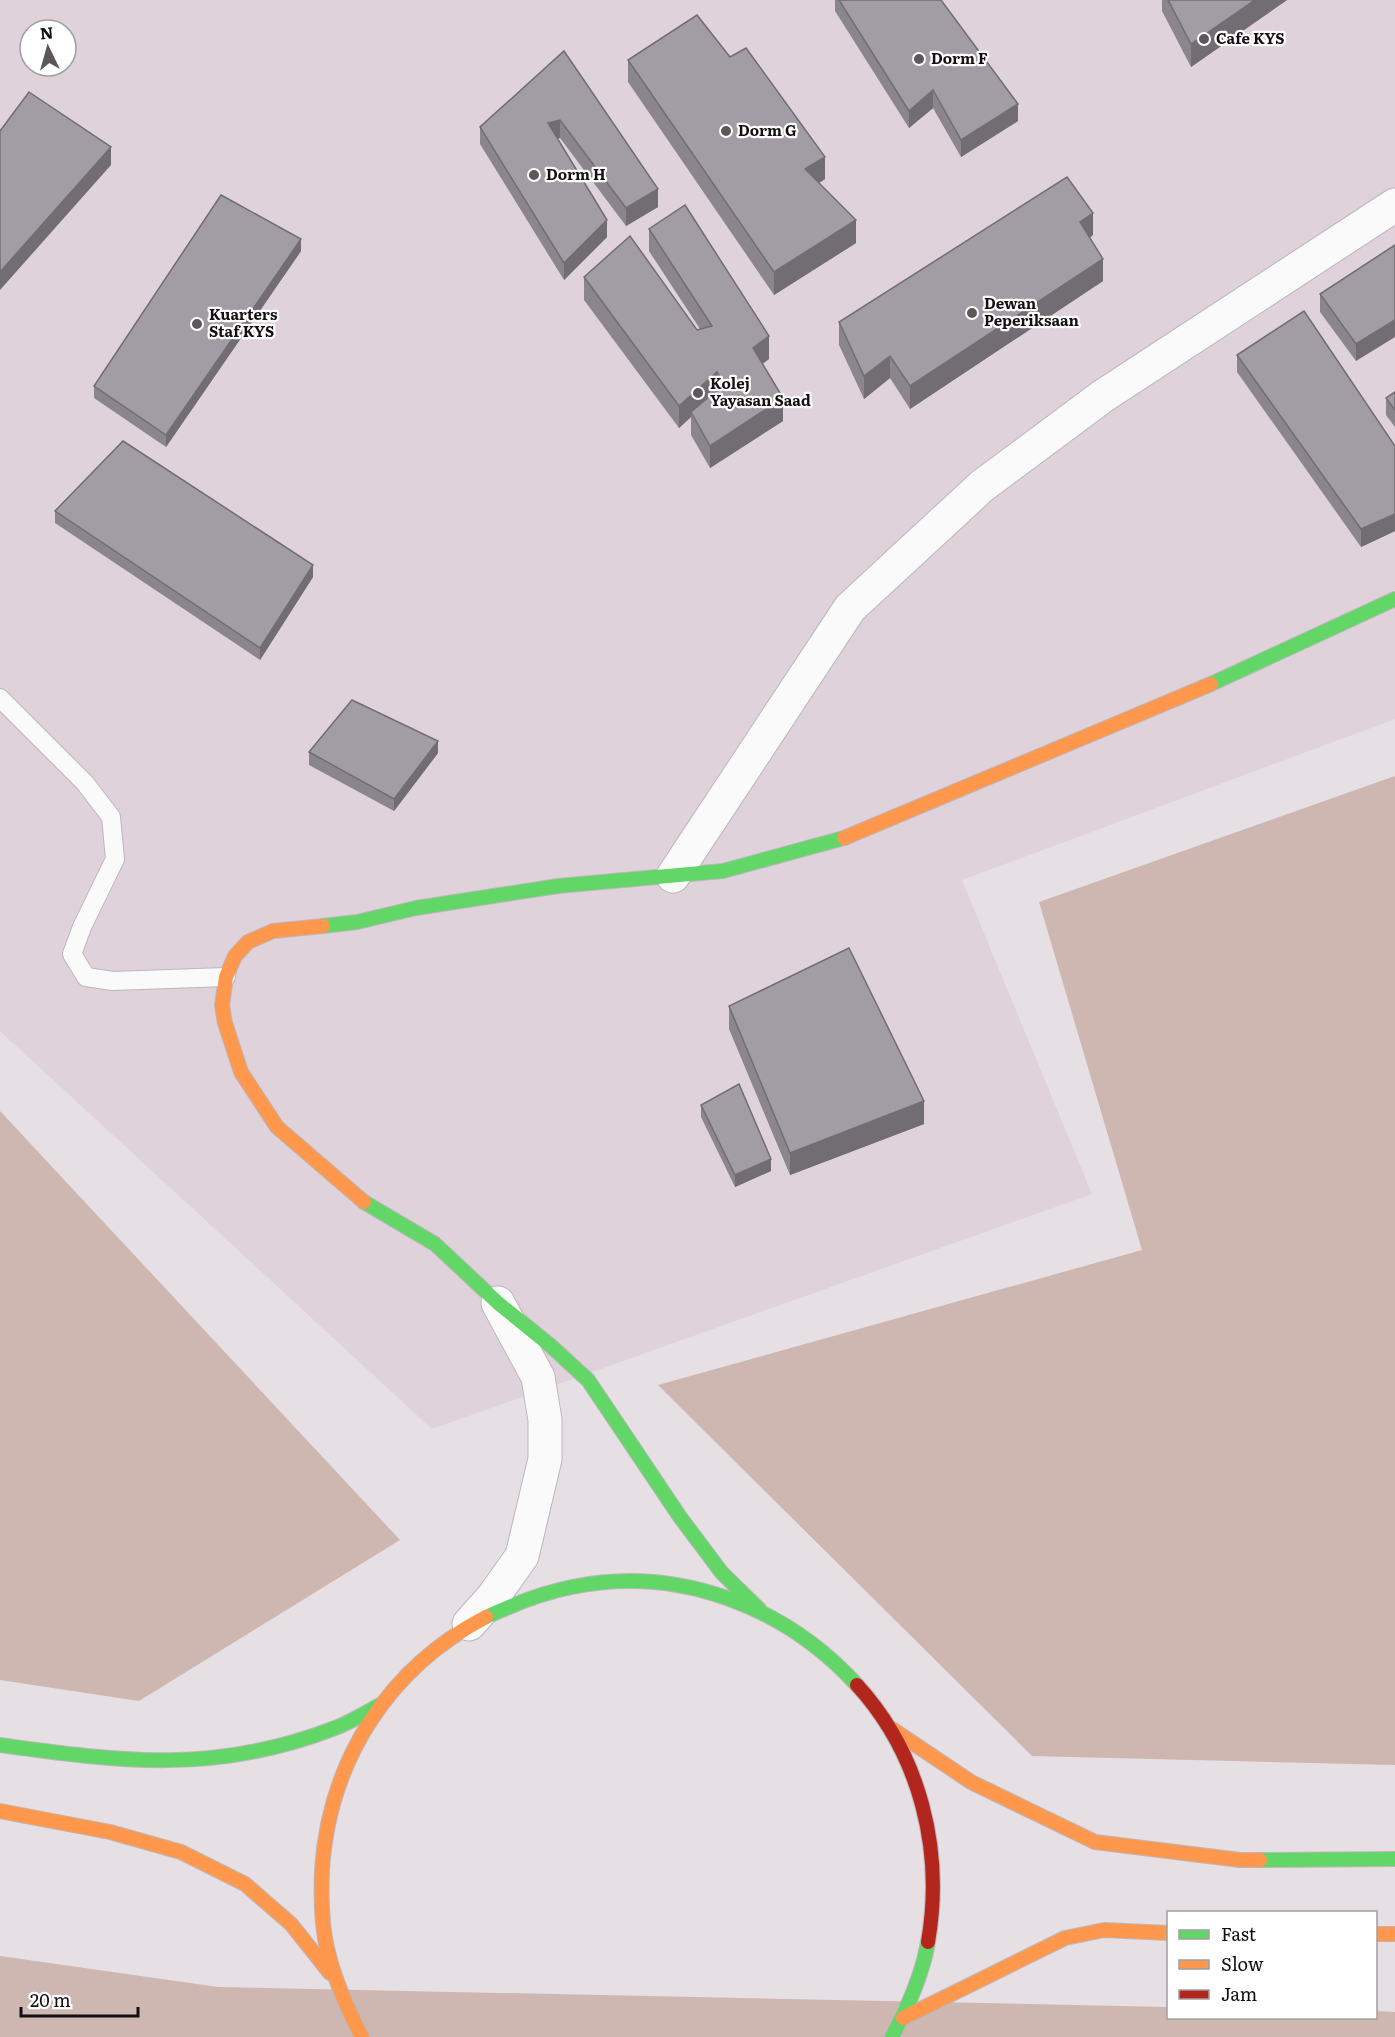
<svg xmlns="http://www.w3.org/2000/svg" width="1395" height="2037" viewBox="0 0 1395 2037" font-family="Literata,serif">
<rect width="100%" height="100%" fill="#e6dfe4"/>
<!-- built -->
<path fill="#dfd2db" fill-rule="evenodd" d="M0,0h1395v719l-433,161 130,314 -660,235 -432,-398zM30,30h36v36h-36z"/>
<!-- forest -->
<g fill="#cdb7b0">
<polygon points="1395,776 1395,1765 1032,1756 658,1385 1142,1250 1039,902"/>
<polygon points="0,1111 400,1540 139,1701 0,1680"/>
<polygon points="0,1956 218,1987 1168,2007 1168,2018 1376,2018 1376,2011 1395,2012 1395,2037 0,2037"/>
</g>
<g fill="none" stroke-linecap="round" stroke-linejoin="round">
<!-- lane casing -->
<g stroke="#bcb7bb" stroke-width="20">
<polyline id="lane" points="0,698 85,783 111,817 115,859 82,927 72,954 86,977 113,981 226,977"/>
</g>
<!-- street casing -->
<g stroke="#bcb7bb" stroke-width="35">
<g id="street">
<polyline points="673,876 850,608 982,486 1103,396 1395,205"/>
<polyline points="469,1624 493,1597 522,1556 545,1459 545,1420 538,1377 498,1303"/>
</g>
</g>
<!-- fast casing -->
<g stroke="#bcb7bb" stroke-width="16">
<g id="fast">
<polyline points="1211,684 1395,599"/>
<polyline points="323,926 357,922 416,908 558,886 723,871 844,838"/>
<polyline points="364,1202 435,1244 498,1303 551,1346 588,1380 680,1517 722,1573 759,1609"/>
<path d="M486,1617c28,-13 55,-24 86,-30 106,-22 213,19 285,98"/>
<path d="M0,1745c121,17 217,29 335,-17 16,-6 30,-15 45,-23"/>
<polyline points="1260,1860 1395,1859"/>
<path d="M892,2037c16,-31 30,-61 36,-95"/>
</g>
</g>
<!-- slow casing -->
<g stroke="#bcb7bb" stroke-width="16">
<g id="slow">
<polyline points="844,838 1211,684"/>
<polyline points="323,926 273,931 248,942 235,956 226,977 222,1005 225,1023 241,1072 277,1127 364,1202"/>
<polyline points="892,1729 971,1782 1095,1842 1240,1860 1260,1860"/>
<polyline points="0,1811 110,1832 181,1852 245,1884 291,1924 330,1973"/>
<polyline points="1376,1934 1395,1934"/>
<polyline points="903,2018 1065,1938 1104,1930 1168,1933"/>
<path d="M362,2037c-14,-27 -27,-55 -34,-85 -7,-26 -7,-55 -6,-82 7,-109 66,-202 164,-253"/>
</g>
</g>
<!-- jam casing -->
<g stroke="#bcb7bb" stroke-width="16">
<path id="jam" d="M857,1685c63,69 87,165 71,257"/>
</g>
<!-- lane -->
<use href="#lane" stroke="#fbfafb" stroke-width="18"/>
<!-- street -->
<use href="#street" stroke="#fbfafb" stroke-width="33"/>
<!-- fast -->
<use href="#fast" stroke="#63d668" stroke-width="14"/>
<!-- slow -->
<use href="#slow" stroke="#ff974d" stroke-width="14"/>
<!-- jam -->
<use href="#jam" stroke="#b3261e" stroke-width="14"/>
</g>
<!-- wall -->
<g fill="#8b868d">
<polygon points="835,0 941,0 1018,121 961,157 933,108 909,128 835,11"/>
<polygon points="1162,0 1287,0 1191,67 1162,11"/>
<polygon points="564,51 658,207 626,226 560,138 557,139 607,237 564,280 480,144 480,127"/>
<polygon points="628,60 825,179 819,183 856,243 774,295 628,82"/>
<polygon points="649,229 769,359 762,364 783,421 710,468 691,435 691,417 679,428 584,300 584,277 697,330 700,329 649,251"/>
<polygon points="1093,235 1090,238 1103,281 910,409 890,378 864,399 839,345 839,322"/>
<polygon points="1395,245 1356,361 1320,312 1320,294"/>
<polygon points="301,251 166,447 94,398 94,386"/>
<polygon points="1237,355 1395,446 1395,531 1361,547 1237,372"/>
<polygon points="1395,392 1395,427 1386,415 1386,398"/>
<polygon points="55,511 313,577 260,660 55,523"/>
<polygon points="309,752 438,753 394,811 309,765"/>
<polygon points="729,1006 924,1124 790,1175 729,1029"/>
<polygon points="701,1105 771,1171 735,1187 701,1117"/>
</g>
<!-- shaded-wall -->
<g fill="#716d73">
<polygon points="1255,0 1287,0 1191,67 1191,44"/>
<polygon points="933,90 933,108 909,128 909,111"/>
<polygon points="1018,104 1018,121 961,157 961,140"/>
<polygon points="560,120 560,138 548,141 548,123"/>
<polygon points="111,147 111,165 0,290 0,272"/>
<polygon points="825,157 825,179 805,192 805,169"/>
<polygon points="658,189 658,207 626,226 626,208"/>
<polygon points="1093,213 1093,235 1080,244 1080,222"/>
<polygon points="607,220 607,237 564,280 564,263"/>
<polygon points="856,220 856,243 774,295 774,272"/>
<polygon points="301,239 301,251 166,447 166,435"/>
<polygon points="1103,259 1103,281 910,409 910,386"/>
<polygon points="1395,320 1395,337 1356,361 1356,344"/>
<polygon points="769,336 769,359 753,371 753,348"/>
<polygon points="890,356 890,378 864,399 864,376"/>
<polygon points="717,372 717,395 691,412 691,417 679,428 679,406"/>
<polygon points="783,398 783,421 710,468 710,446"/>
<polygon points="1395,514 1395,531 1361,547 1361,529"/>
<polygon points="313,565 313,577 260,660 260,648"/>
<polygon points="438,741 438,753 394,811 394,799"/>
<polygon points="924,1101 924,1124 790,1175 790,1153"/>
<polygon points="771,1159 771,1171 735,1187 735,1175"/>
</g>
<!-- building -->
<g fill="#a29ca4" stroke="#716d73" stroke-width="1.5">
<polygon points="839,0 941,0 1018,104 961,140 933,90 909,111"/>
<polygon points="1168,0 1255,0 1191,44"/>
<polygon points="697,15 730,57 746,48 825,157 805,169 856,220 774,272 628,60"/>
<polygon points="564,51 658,189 626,208 560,120 548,123 607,220 564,263 480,127"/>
<polygon points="29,92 111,147 0,272 0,131"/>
<polygon points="1067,177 1093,213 1080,222 1103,259 910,386 890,356 864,376 839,322"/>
<polygon points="221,195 301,239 166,435 94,386"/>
<polygon points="685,205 769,336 753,348 783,398 710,446 691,412 724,384 717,372 679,406 584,277 630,236 697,330 712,326 649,229"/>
<polygon points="1395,245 1395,320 1356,344 1320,294"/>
<polygon points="1304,311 1395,446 1395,514 1361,529 1237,355"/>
<polygon points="1395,392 1395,410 1386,398"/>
<polygon points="123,441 313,565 260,648 55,511"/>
<polygon points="352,700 438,741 394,799 309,752"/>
<polygon points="849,948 924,1101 790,1153 729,1006"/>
<polygon points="739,1084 771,1159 735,1175 701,1105"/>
</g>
<!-- markers -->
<g fill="#5c575b" stroke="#fff" stroke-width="2">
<circle cx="1204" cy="39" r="6"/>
<circle cx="919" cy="59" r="6"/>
<circle cx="726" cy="131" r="6"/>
<circle cx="534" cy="175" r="6"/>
<circle cx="972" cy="313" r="6"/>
<circle cx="197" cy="324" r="6"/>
<circle cx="698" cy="393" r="6"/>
</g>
<g text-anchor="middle" stroke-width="4.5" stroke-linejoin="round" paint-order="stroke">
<!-- poi labels -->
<g font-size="15" font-weight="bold" fill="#120e11" stroke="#fff" text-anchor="start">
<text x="1216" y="44">Cafe KYS</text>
<text x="931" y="64">Dorm F</text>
<text x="738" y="136">Dorm G</text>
<text x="546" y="180">Dorm H</text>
<text x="984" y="309">Dewan<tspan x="984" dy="17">Peperiksaan</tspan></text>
<text x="209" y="320">Kuarters<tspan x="209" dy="17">Staf KYS</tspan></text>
<text x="710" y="389">Kolej<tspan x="710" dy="17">Yayasan Saad</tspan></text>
</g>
</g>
<!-- legend -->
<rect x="1167" y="1911" width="210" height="108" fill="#ffffff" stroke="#a09fa0" stroke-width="1.5"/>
<rect x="1179" y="1930" width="30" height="9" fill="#63d668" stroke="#a09fa0" stroke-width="1.5"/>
<text x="1221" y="1941" font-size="18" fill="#120e11">Fast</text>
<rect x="1179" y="1960" width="30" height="9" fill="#ff974d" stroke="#a09fa0" stroke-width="1.5"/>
<text x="1221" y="1971" font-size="18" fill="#120e11">Slow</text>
<rect x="1179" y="1990" width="30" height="9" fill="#b3261e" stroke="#a09fa0" stroke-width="1.5"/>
<text x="1221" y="2001" font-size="18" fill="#120e11">Jam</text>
<!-- north arrow -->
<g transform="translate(48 48) rotate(355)"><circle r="28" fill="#ffffff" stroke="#a09fa0" stroke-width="1.5"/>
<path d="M0-4.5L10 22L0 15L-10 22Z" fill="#5c575b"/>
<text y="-9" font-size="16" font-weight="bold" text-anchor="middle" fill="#120e11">N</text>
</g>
<!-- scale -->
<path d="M21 2007v9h117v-9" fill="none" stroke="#120e11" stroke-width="3"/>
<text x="30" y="2007" font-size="18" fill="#120e11" stroke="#ffffff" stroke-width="4.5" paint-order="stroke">20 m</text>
</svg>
